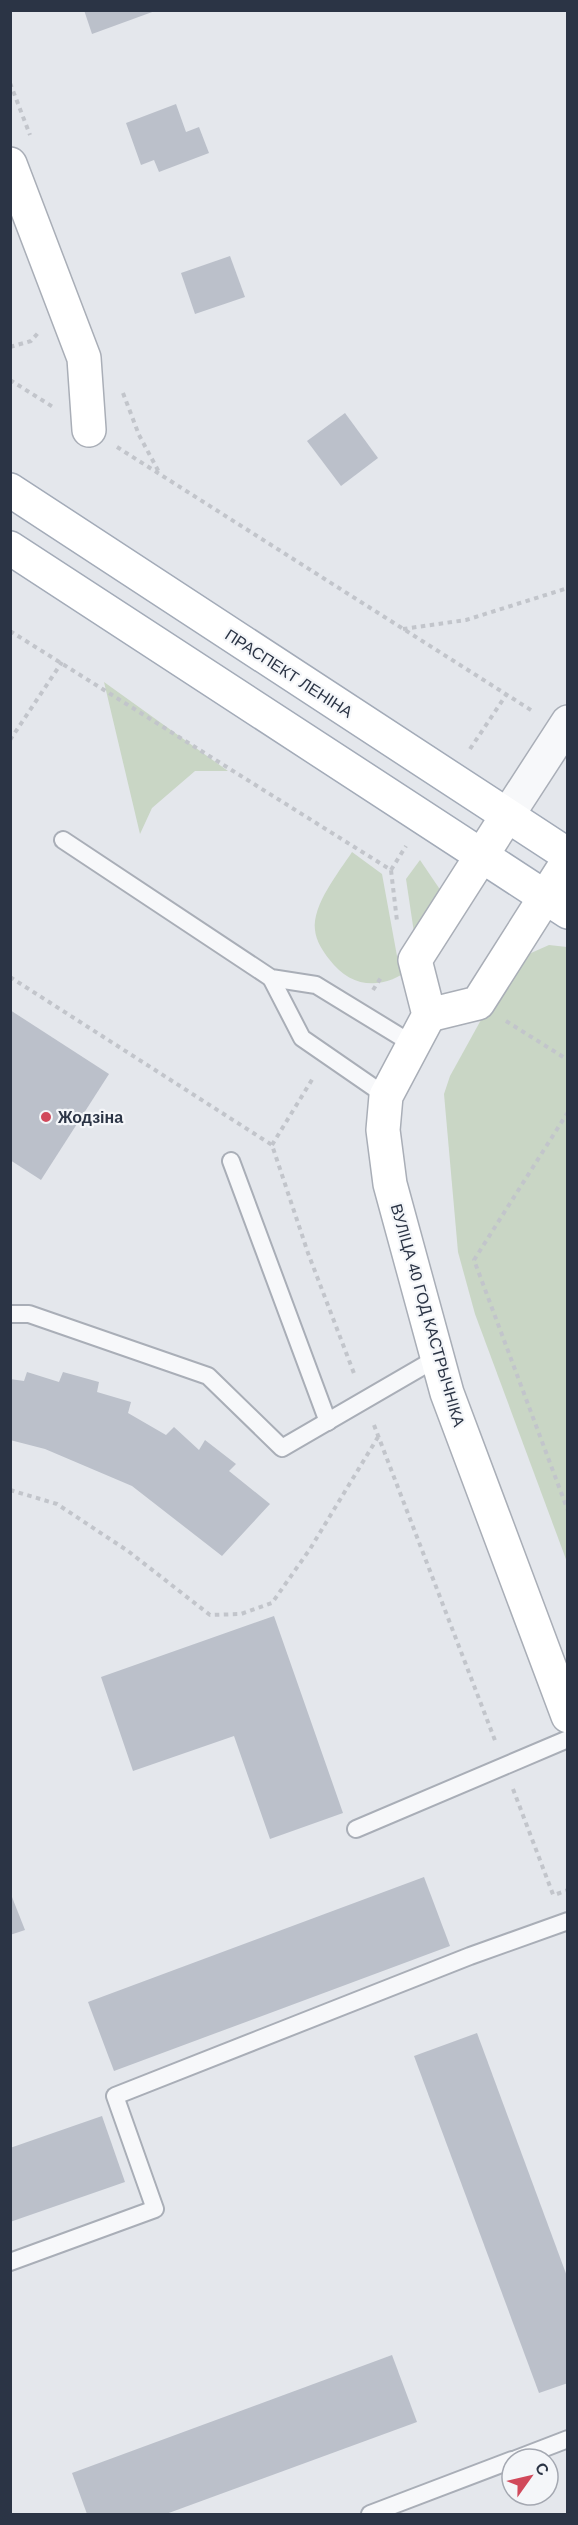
<svg xmlns="http://www.w3.org/2000/svg" width="578" height="2525" viewBox="0 0 578 2525" font-family="Arial,sans-serif">
<rect width="100%" height="100%" fill="#e4e7ec"/>
<!-- green -->
<g fill="#c9d6c5">
<polygon points="104,682 228,771 195,771 152,808 140,834"/>
<path d="M352,852l30,22 15,82 16,11c-29,23 -61,23 -84,-8 -6,-8 -13,-18 -14,-29 -3,-25 24,-58 37,-78z"/>
<polygon points="420,860 441,891 416,946 406,879"/>
<polygon points="549,945 567,947 567,1562 475,1314 458,1252 444,1094 450,1076 503,980 514,965 531,953"/>
</g>
<!-- building -->
<g fill="#bbc0ca">
<polygon points="84,10 155,10 155,11 92,34"/>
<polygon points="176,104 186,132 199,127 209,153 159,172 154,160 141,165 126,123"/>
<polygon points="230,256 245,297 195,314 181,273"/>
<polygon points="345,413 378,458 341,486 307,441"/>
<polygon points="10,1010 109,1074 41,1180 10,1160"/>
<polygon points="27,1372 59,1382 63,1372 99,1382 97,1392 131,1402 128,1413 166,1435 174,1427 199,1450 205,1440 236,1464 229,1471 270,1504 222,1556 132,1486 45,1449 10,1440 10,1379 24,1381"/>
<polygon points="274,1616 343,1813 270,1839 234,1736 133,1771 101,1677"/>
<polygon points="424,1877 450,1946 114,2071 88,2002"/>
<polygon points="10,1892 25,1930 10,1935"/>
<polygon points="477,2033 568,2279 568,2383 539,2393 414,2056"/>
<polygon points="102,2116 125,2182 10,2222 10,2148"/>
<polygon points="392,2355 417,2422 166,2514 87,2514 72,2473"/>
</g>
<g fill="none" stroke-linecap="round" stroke-linejoin="round">
<!-- service casing -->
<g stroke="#a9aeb7" stroke-width="20">
<g id="service">
<polyline points="63,840 271,978 316,985 414,1045"/>
<polyline points="271,978 302,1038 386,1096"/>
<polyline points="231,1161 328,1422"/>
<polyline points="10,1314 29,1314 208,1376 282,1448 437,1358"/>
<polyline points="356,1829 568,1739"/>
<polyline points="10,2262 155,2209 115,2096 470,1956 568,1921"/>
<polyline points="516,2459 568,2439"/>
<polyline points="370,2514 512,2460"/>
</g>
</g>
<!-- tertiary casing -->
<g stroke="#a9aeb7" stroke-width="36">
<polyline id="tertiary" points="507,816 568,722"/>
</g>
<!-- secondary casing -->
<g stroke="#a9aeb7" stroke-width="36">
<g id="secondary">
<polyline points="10,164 84,358 89,430"/>
<polyline points="507,816 415,960 429,1015 386,1096 383,1130 390,1184 447,1393 568,1716"/>
<polyline points="429,1015 478,1003 568,861"/>
</g>
</g>
<!-- primary casing -->
<g stroke="#a3abb8" stroke-width="36">
<g id="primary">
<polyline points="10,490 568,855"/>
<polyline points="10,548 568,912"/>
</g>
</g>
<!-- path -->
<g stroke="#c2c5cb" stroke-width="4" stroke-dasharray="4.5 4.5" stroke-linecap="butt">
<polyline points="10,83 30,135"/>
<polyline points="10,347 31,341 38,333"/>
<polyline points="10,380 53,407"/>
<polyline points="123,393 139,435 160,474"/>
<polyline points="117,447 534,712"/>
<polyline points="403,629 466,620 568,588"/>
<polyline points="10,631 391,870 397,921"/>
<polyline points="10,740 62,662"/>
<polyline points="470,749 506,695"/>
<polyline points="391,870 406,846"/>
<polyline points="10,977 272,1145 308,1253 355,1376"/>
<polyline points="373,990 382,976"/>
<polyline points="506,1021 568,1060"/>
<polyline points="568,1112 474,1260 568,1511"/>
<polyline points="272,1145 313,1078"/>
<polyline points="374,1425 496,1743"/>
<polyline points="10,1490 57,1504 128,1551 210,1615 241,1614 272,1603 310,1549 378,1437"/>
<polyline points="513,1789 554,1897"/>
<polyline points="557,1894 568,1890"/>
</g>
<!-- service -->
<use href="#service" stroke="#f7f8fa" stroke-width="16"/>
<!-- tertiary -->
<use href="#tertiary" stroke="#f7f8fa" stroke-width="33"/>
<!-- secondary -->
<use href="#secondary" stroke="#fff" stroke-width="33"/>
<!-- primary -->
<use href="#primary" stroke="#fff" stroke-width="33"/>
</g>
<!-- markers -->
<circle fill="#d1495b" stroke="#f4f6f9" stroke-width="2" cx="46" cy="1117" r="6"/>
<g text-anchor="middle" stroke-width="4.5" stroke-linejoin="round" paint-order="stroke">
<!-- street labels -->
<g font-size="16" fill="#2b3445" stroke="#f4f6f9">
<text transform="translate(289 673) rotate(33)" y="6">ПРАСПЕКТ ЛЕНІНА</text>
<text transform="translate(428 1315) rotate(74)" y="6">ВУЛІЦА 40 ГОД КАСТРЫЧНІКА</text>
</g>
<!-- poi labels -->
<g font-size="16" font-weight="bold" fill="#2b3445" stroke="#f4f6f9" text-anchor="start">
<text x="58" y="1123">Жодзіна</text>
</g>
</g>
<!-- border -->
<rect width="578" height="2525" fill="none" stroke="#2b3445" stroke-width="24"/>
<!-- north arrow -->
<g transform="translate(530 2477) rotate(56)"><circle r="28" fill="#f4f6f9" stroke="#a4a8b1" stroke-width="1.5"/>
<path d="M0-4.5L10 22L0 15L-10 22Z" fill="#d1495b"/>
<text y="-9" font-size="16" font-weight="bold" text-anchor="middle" fill="#2b3445">С</text>
</g>
</svg>
